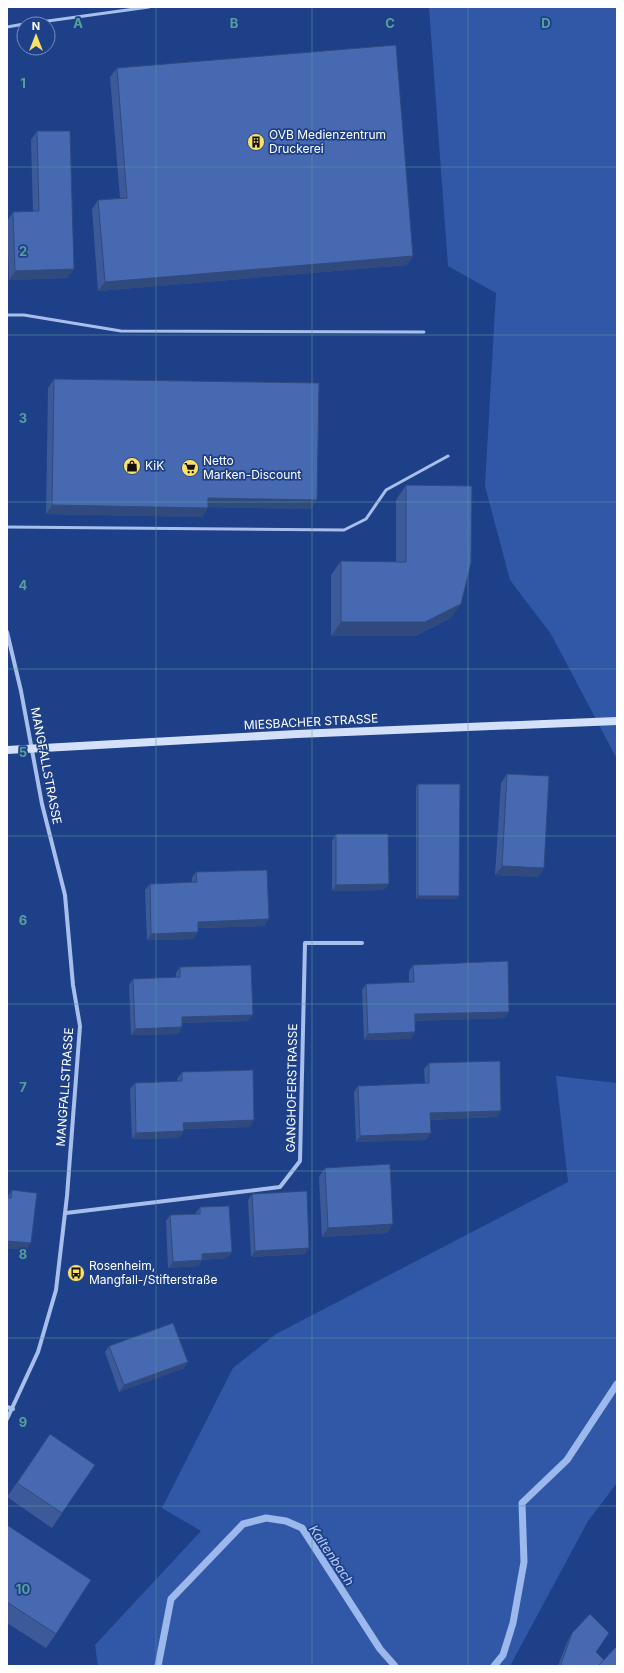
<svg xmlns="http://www.w3.org/2000/svg" width="624" height="1673" viewBox="0 0 624 1673" font-family="Inter,sans-serif">
<rect width="100%" height="100%" fill="#1e4089"/>
<!-- green -->
<g fill="#3158a7">
<polygon points="429,7 617,7 617,759 551,634 510,580 485,486 496,293 448,266"/>
<polygon points="556,1076 617,1083 617,1483 588,1521 510,1666 98,1666 95,1645 201,1531 162,1508 233,1368 276,1334 568,1182"/>
</g>
<g fill="none" stroke-linecap="round" stroke-linejoin="round">
<!-- stream -->
<g stroke="#9cb8ed" stroke-width="7">
<polyline points="158,1666 171,1599 243,1524 266,1518 286,1521 302,1528 380,1649 395,1666"/>
<polyline points="494,1666 503,1655 513,1623 524,1562 522,1503 567,1460 617,1384"/>
</g>
<!-- lane -->
<g stroke="#a9bfeb" stroke-width="3">
<polyline points="26,24 149,7"/>
<polyline points="7,27 24,24"/>
<polyline points="7,315 24,315 121,331 424,332"/>
<polyline points="7,527 344,530 366,519 386,490 448,456"/>
</g>
<!-- street -->
<g stroke="#a9bfeb" stroke-width="4">
<polyline points="7,632 21,691 42,804 65,895 73,985 80,1026 67,1196 56,1290 38,1352 7,1419"/>
<polyline points="66,1213 280,1187 300,1161 305,943 362,943"/>
<polyline points="7,1407 13,1409"/>
</g>
<!-- secondary -->
<polyline stroke="#d4e0f9" stroke-width="8" points="7,750 297,734 617,721"/>
</g>
<!-- wall -->
<g fill="#3c5a99">
<polygon points="117,68 413,256 407,265 98,291 92,209 98,200 120,198 110,77"/>
<polygon points="37,131 74,269 67,278 9,280 7,221 13,212 33,211 31,140"/>
<polygon points="54,379 311,509 208,507 202,517 46,514 48,388"/>
<polygon points="406,485 451,618 415,636 331,636 331,575 341,561 396,562 396,500"/>
<polygon points="507,774 544,868 538,877 495,875 501,783"/>
<polygon points="418,784 457,899 416,899 416,787"/>
<polygon points="336,834 384,890 332,891 332,841"/>
<polygon points="196,872 264,926 198,928 194,939 147,940 145,890 150,884 192,882 192,878"/>
<polygon points="413,965 505,1018 415,1021 411,1039 364,1040 362,990 366,984 409,982 409,971"/>
<polygon points="180,967 248,1021 182,1023 182,1027 178,1034 131,1035 129,985 133,979 176,977 176,973"/>
<polygon points="429,1063 497,1117 431,1120 426,1140 356,1142 354,1092 358,1086 425,1084 424,1069"/>
<polygon points="182,1072 250,1127 184,1129 184,1131 179,1138 132,1139 130,1089 135,1083 177,1081 177,1079"/>
<polygon points="325,1168 393,1224 387,1233 322,1237 319,1177"/>
<polygon points="12,1190 27,1250 7,1248 7,1198"/>
<polygon points="252,1194 305,1254 251,1257 248,1200"/>
<polygon points="200,1207 232,1252 227,1258 202,1260 198,1266 168,1268 166,1221 170,1215 195,1214"/>
<polygon points="109,1346 188,1362 184,1368 119,1392 105,1352"/>
<polygon points="50,1434 95,1465 52,1528 7,1497"/>
<polygon points="7,1525 56,1634 46,1648 7,1623"/>
<polygon points="572,1633 596,1652 604,1660 617,1666 558,1666 568,1640"/>
</g>
<!-- shaded-wall -->
<g fill="#314a7d">
<polygon points="413,256 407,265 98,291 105,282"/>
<polygon points="74,269 67,278 9,280 15,271"/>
<polygon points="208,498 317,500 311,509 202,507"/>
<polygon points="52,505 208,508 202,517 46,514"/>
<polygon points="461,604 451,618 415,636 331,636 341,622"/>
<polygon points="502,866 544,868 538,877 495,875"/>
<polygon points="389,884 384,890 332,891 336,885"/>
<polygon points="418,896 459,896 457,899 416,899"/>
<polygon points="269,919 264,926 193,928 198,922"/>
<polygon points="198,932 194,939 147,940 151,934"/>
<polygon points="509,1012 505,1018 410,1021 415,1014"/>
<polygon points="253,1015 248,1021 177,1023 182,1017"/>
<polygon points="182,1027 178,1034 131,1035 135,1029"/>
<polygon points="415,1032 411,1039 364,1040 368,1034"/>
<polygon points="501,1111 497,1117 426,1120 430,1113"/>
<polygon points="254,1120 250,1127 179,1129 183,1123"/>
<polygon points="184,1131 179,1138 132,1139 136,1133"/>
<polygon points="431,1133 426,1140 356,1142 360,1136"/>
<polygon points="393,1224 387,1233 322,1237 328,1228"/>
<polygon points="7,1241 31,1243 27,1250 7,1248"/>
<polygon points="309,1248 305,1254 251,1257 255,1251"/>
<polygon points="232,1252 227,1258 198,1260 202,1254"/>
<polygon points="202,1260 198,1266 168,1268 173,1262"/>
<polygon points="188,1362 184,1368 119,1392 124,1385"/>
</g>
<!-- building -->
<g fill="#4669b2" stroke="#314a7d">
<polygon points="396,45 413,256 105,282 98,200 127,198 117,68"/>
<polygon points="37,131 70,131 74,269 15,271 13,212 39,211"/>
<polygon points="54,379 319,383 317,500 208,498 208,508 52,505"/>
<polygon points="406,485 472,486 471,563 461,604 425,622 341,622 341,561 406,562"/>
<polygon points="507,774 549,776 544,868 502,866"/>
<polygon points="418,784 460,784 459,896 418,896"/>
<polygon points="336,834 388,834 389,884 336,885"/>
<polygon points="267,870 269,919 198,922 198,932 151,934 150,884 197,882 196,872"/>
<polygon points="508,961 509,1012 415,1014 415,1032 368,1034 366,984 414,982 413,965"/>
<polygon points="251,965 253,1015 182,1017 182,1027 135,1029 133,979 180,977 180,967"/>
<polygon points="500,1061 501,1111 430,1113 431,1133 360,1136 358,1086 429,1083 429,1063"/>
<polygon points="253,1070 254,1120 183,1123 184,1131 136,1133 135,1083 182,1081 182,1072"/>
<polygon points="390,1164 393,1224 328,1228 325,1168"/>
<polygon points="12,1190 37,1193 31,1243 7,1241 7,1198 11,1198"/>
<polygon points="307,1191 309,1248 255,1251 252,1194"/>
<polygon points="229,1206 232,1252 202,1254 202,1260 173,1262 170,1215 200,1214 200,1207"/>
<polygon points="173,1323 188,1362 124,1385 109,1346"/>
<polygon points="50,1434 95,1465 62,1513 17,1483"/>
<polygon points="7,1525 91,1580 56,1634 7,1602"/>
<polygon points="590,1614 609,1633 596,1652 604,1660 598,1666 563,1666 561,1664 572,1633"/>
<polygon points="617,1646 617,1666 598,1666"/>
</g>
<!-- grid -->
<path fill="none" stroke="#579f9a" stroke-width="1" stroke-opacity="0.55" d="M156,7v1659M312,7v1659M468,7v1659M7,167h610M7,335h610M7,502h610M7,669h610M7,836h610M7,1004h610M7,1171h610M7,1338h610M7,1506h610"/>
<!-- icons -->
<defs>
<g id="building-disc" transform="scale(0.9)"><circle r="9.5" fill="#fae168" stroke="#1e4089"/><path d="M-4-6H4V6H1V3H-1V6H-4ZM-2.5-4.3h1.7v1.8h-1.7ZM.8-4.3h1.7v1.8H.8ZM-2.5-1h1.7V.8h-1.7ZM.8-1h1.7V.8H.8Z" fill="#111"/></g>
<g id="shop-disc" transform="scale(0.9)"><circle r="9.5" fill="#fae168" stroke="#1e4089"/><path d="M-5-2.5h2.3a2.7 3.5 0 0 1 5.4 0H5L5.5 6h-11ZM-1.5-2.5h3a1.5 2.3 0 0 0-3 0Z" fill="#111"/></g>
<g id="supermarket-disc" transform="scale(0.9)"><circle r="9.5" fill="#fae168" stroke="#1e4089"/><path d="M-6-5.5h2.5l.6 2H6L4.5 2H-2.5L-4.4-4H-6ZM-1.5 3.2a1.3 1.3 0 1 0 .1 0ZM3 3.2a1.3 1.3 0 1 0 .1 0Z" fill="#111"/></g>
<g id="bus-disc" transform="scale(0.9)"><circle r="9.5" fill="#fae168" stroke="#1e4089"/><path d="M-5-6H5V4H4V6H2V4H-2V6H-4V4H-5ZM-3.5-4V0h7V-4ZM-3.5 1.2v1.5H-2V1.2ZM2 1.2v1.5H3.5V1.2Z" fill="#111"/></g>
</defs>
<g fill-rule="evenodd">
<use href="#building-disc" x="256" y="142"/>
<use href="#shop-disc" x="132" y="466"/>
<use href="#supermarket-disc" x="190" y="468"/>
<use href="#bus-disc" x="76" y="1273"/>
</g>
<g text-anchor="middle" stroke-width="3.5" stroke-linejoin="round" paint-order="stroke">
<!-- poi labels -->
<g font-size="12" fill="#fff" stroke="#1e4089" text-anchor="start">
<text x="269" y="139">OVB Medienzentrum<tspan x="269" dy="14">Druckerei</tspan></text>
<text x="203" y="465">Netto<tspan x="203" dy="14">Marken-Discount</tspan></text>
<text x="145" y="470">KiK</text>
<text x="89" y="1270">Rosenheim,<tspan x="89" dy="14">Mangfall-/Stifterstraße</tspan></text>
</g>
<!-- street labels -->
<g font-size="12" fill="#fff" stroke="#1e4089">
<text transform="translate(311 722) rotate(-3)" y="4">MIESBACHER STRASSE</text>
<text transform="translate(46 766) rotate(79)" y="4">MANGFALLSTRASSE</text>
<text transform="translate(65 1087) rotate(-86)" y="4">MANGFALLSTRASSE</text>
<text transform="translate(292 1088) rotate(-89)" y="4">GANGHOFERSTRASSE</text>
</g>
<!-- water labels -->
<g font-size="13" font-style="italic" fill="#b4c9f3" stroke="#1e4089">
<text transform="translate(332 1555) rotate(56)" y="5">Kaltenbach</text>
</g>
</g>
<g font-size="13" text-anchor="middle" font-weight="bold" fill="#579f9a" stroke="#1e4089" stroke-width="3.5" stroke-linejoin="round" paint-order="stroke">
<text x="78" y="28">A</text>
<text x="234" y="28">B</text>
<text x="390" y="28">C</text>
<text x="546" y="28">D</text>
<text x="23" y="88">1</text>
<text x="23" y="256">2</text>
<text x="23" y="423">3</text>
<text x="23" y="590">4</text>
<text x="23" y="757">5</text>
<text x="23" y="925">6</text>
<text x="23" y="1092">7</text>
<text x="23" y="1259">8</text>
<text x="23" y="1427">9</text>
<text x="23" y="1594">10</text>
</g>
<!-- border -->
<rect width="624" height="1673" fill="none" stroke="#ffffff" stroke-width="16"/>
<!-- north arrow -->
<g transform="translate(36 36)"><circle r="19" fill="#1e4089" stroke="#788cb8"/>
<path d="M0-3L7 15L0 10L-7 15Z" fill="#fae168"/>
<text y="-6" font-size="11" font-weight="bold" text-anchor="middle" fill="#ffffff">N</text>
</g>
</svg>
